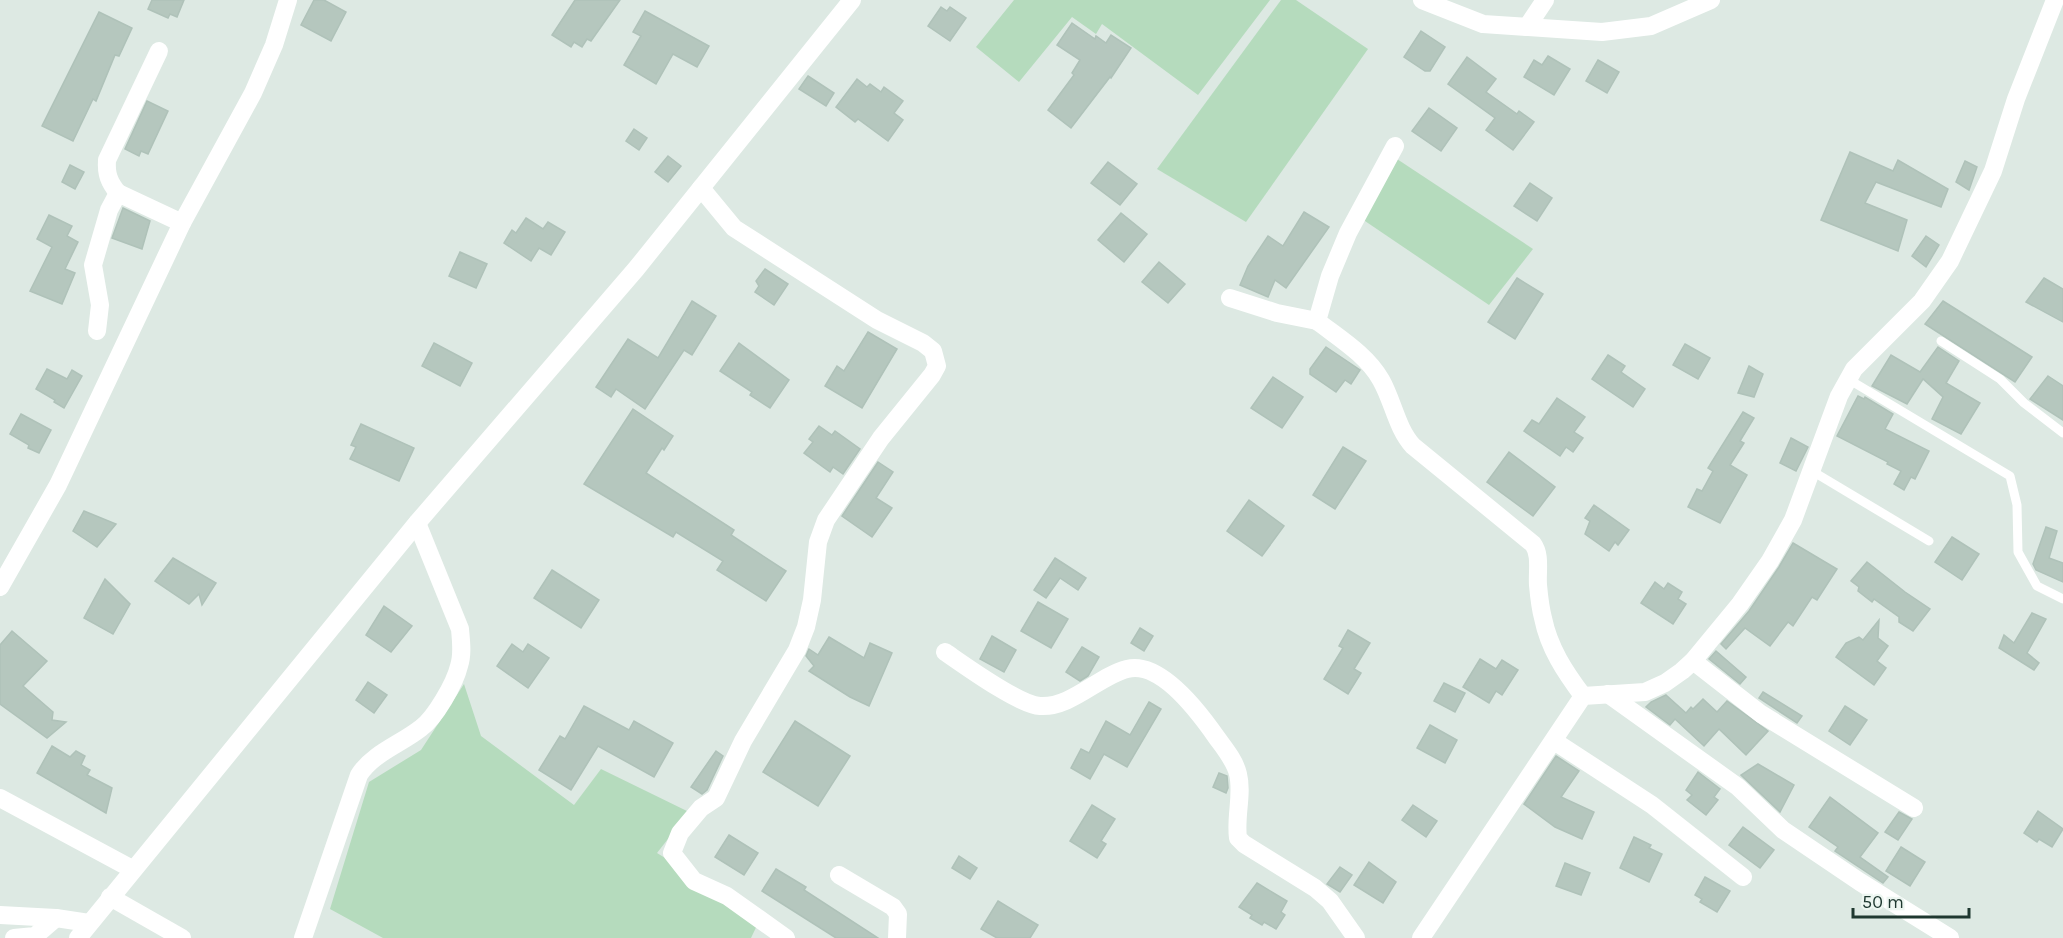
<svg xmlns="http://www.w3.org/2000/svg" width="2063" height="938" viewBox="0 0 2063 938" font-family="Karla,sans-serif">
<rect width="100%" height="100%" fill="#dde9e3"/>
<!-- green -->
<g fill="#b5dbbd">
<polygon points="1014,0 1270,0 1198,95 1102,24 1096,34 1072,17 1019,82 976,47"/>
<polygon points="1281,0 1296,0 1368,49 1246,222 1157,169"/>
<polygon points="1397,159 1533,249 1489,305 1362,219"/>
<polygon points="464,684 481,736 574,805 601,769 689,812 657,853 761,917 751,938 383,938 330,909 369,782 421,750"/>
</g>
<!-- building -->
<g fill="#b5c7be" stroke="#afc2b9" stroke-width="1.5">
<polygon points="152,0 184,0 177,17 170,14 168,18 148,9"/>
<polygon points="314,0 324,0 346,12 331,41 301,25"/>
<polygon points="575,0 620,0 591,41 587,39 582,47 574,42 571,47 552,35"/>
<polygon points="941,7 947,11 950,7 966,18 950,41 928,26"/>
<polygon points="645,11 709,46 697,67 673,54 656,84 624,65 641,36 633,32"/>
<polygon points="99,12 132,28 119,56 115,55 96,101 93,99 73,141 42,126"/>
<polygon points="1072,23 1095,39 1096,36 1106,43 1111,35 1131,48 1111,78 1110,77 1071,128 1048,110 1074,75 1072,73 1080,60 1057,45"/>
<polygon points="1421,31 1445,47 1430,71 1425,71 1404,57"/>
<polygon points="1548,56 1570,69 1554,95 1524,77 1534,60 1542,65"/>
<polygon points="1467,57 1496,79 1486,92 1517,114 1519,111 1534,122 1513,150 1486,130 1495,118 1448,84"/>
<polygon points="1598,60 1619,72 1607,93 1586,81"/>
<polygon points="808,76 834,93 826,106 799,89"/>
<polygon points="857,79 867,87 870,84 881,92 884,87 903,101 894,113 903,120 888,141 858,119 855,122 836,107"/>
<polygon points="147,101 168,111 148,154 141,151 139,156 125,149"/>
<polygon points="1429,108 1457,128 1441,151 1412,131"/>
<polygon points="634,129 647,138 639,150 626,141"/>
<polygon points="1850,152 1893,171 1898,160 1948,189 1941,207 1876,182 1865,203 1907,220 1898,251 1821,220"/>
<polygon points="668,156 681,166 668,182 655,172"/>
<polygon points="1965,161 1977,167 1969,190 1956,182"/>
<polygon points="1108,162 1137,184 1120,205 1091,183"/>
<polygon points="70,165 84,172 75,189 62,182"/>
<polygon points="1530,183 1552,198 1537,221 1514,206"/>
<polygon points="123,208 150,221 142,249 112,238"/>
<polygon points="1304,212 1329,227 1286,288 1275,280 1268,297 1240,285 1248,266 1268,236 1283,246"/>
<polygon points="1121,213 1147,234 1124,262 1098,240"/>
<polygon points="49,215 72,226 67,236 78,242 65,269 75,273 62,304 30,291 52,247 37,239"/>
<polygon points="526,218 543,229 548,222 565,232 551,255 539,248 531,261 504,243 512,230 516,233"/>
<polygon points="1926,236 1939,245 1926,267 1912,256"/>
<polygon points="460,252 487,264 476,288 449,276"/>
<polygon points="1159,262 1185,284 1168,303 1142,282"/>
<polygon points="765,269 788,284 774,305 755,292 759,286 756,281"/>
<polygon points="1517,278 1543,294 1515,339 1488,322"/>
<polygon points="2044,278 2063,289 2063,322 2026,302"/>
<polygon points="692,301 716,316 692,355 684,350 645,409 616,389 611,397 596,387 628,339 658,358"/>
<polygon points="1943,301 2032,357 2015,382 1925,324"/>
<polygon points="868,332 897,349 862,408 825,386 837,366 844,371"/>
<polygon points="434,343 472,363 460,386 422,366"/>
<polygon points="739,343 789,380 770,408 750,395 752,392 720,371"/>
<polygon points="1685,344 1710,358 1698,379 1673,365"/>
<polygon points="1326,347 1360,370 1351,384 1345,380 1336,392 1310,374 1310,369"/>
<polygon points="1938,347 1959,361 1946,383 1980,403 1961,434 1932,419 1943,397 1923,379 1907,404 1872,386 1891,355 1920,372"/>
<polygon points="1608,355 1625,366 1621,372 1645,389 1633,407 1592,379"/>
<polygon points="1749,366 1763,374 1754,397 1738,393"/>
<polygon points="47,369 67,379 72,370 82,376 64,408 54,402 55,400 36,389"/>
<polygon points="2048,376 2063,386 2063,420 2030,399"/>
<polygon points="1273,377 1303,397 1282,428 1251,408"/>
<polygon points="1858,396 1864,399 1865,397 1893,414 1885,429 1929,451 1915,479 1911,477 1904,490 1894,484 1901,471 1887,464 1888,462 1837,436"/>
<polygon points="1557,398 1585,417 1574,432 1583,438 1573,452 1566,447 1560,456 1524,431 1532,420 1539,424"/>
<polygon points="633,409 673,436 664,450 662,448 646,473 734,530 731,535 786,571 766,601 717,570 723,561 676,532 673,537 584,484"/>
<polygon points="1743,412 1754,418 1740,441 1744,443 1730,465 1747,475 1720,523 1688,507 1697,489 1702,491 1713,471 1708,468"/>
<polygon points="21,414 51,430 39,453 28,448 29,445 10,434"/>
<polygon points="361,424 414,448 399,481 350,459 356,447 351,445"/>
<polygon points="819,426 832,435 835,431 860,449 843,474 833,467 830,472 804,453 813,442 809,439"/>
<polygon points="1791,438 1808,447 1796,471 1780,463"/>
<polygon points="1343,447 1366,461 1335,509 1313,495"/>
<polygon points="1509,452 1555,487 1533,516 1487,482"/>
<polygon points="878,462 893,472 876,498 892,508 872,537 842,516"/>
<polygon points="1249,500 1284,526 1262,556 1227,531"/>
<polygon points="1594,505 1629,530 1618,545 1615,542 1609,551 1585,534 1590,521 1585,518"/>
<polygon points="84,511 116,524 97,547 73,531"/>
<polygon points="2046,527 2057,531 2049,558 2063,563 2063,582 2036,570 2033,564"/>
<polygon points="1952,537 1979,554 1962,580 1935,562"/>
<polygon points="1793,543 1837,569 1817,600 1812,597 1793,626 1788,622 1770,646 1745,628 1726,649 1721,644 1749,611 1779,567"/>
<polygon points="173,558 216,583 202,605 199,594 189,604 155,581"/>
<polygon points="1055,558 1086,578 1078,590 1060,578 1046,598 1034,590"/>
<polygon points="1867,562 1905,592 1930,609 1913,631 1899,622 1899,617 1874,599 1872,602 1858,591 1859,587 1851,581"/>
<polygon points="552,570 599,600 581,628 534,598"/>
<polygon points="105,579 130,604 113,634 84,618"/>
<polygon points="1655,582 1664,589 1668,583 1682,592 1678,599 1686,604 1673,624 1641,603"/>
<polygon points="1038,602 1068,619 1051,648 1021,631"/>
<polygon points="384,606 412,626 391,652 366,635"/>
<polygon points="2032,613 2046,619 2027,653 2039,663 2034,670 1999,648 2004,635 2014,643"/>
<polygon points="1879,620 1878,638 1888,646 1877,661 1886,668 1874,685 1836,657 1846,643 1859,637 1863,640"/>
<polygon points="1140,628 1153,636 1144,651 1131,643"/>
<polygon points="1348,630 1370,643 1354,669 1361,673 1348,694 1324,679 1343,648 1339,646"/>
<polygon points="12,631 47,661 23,686 53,712 52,720 66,722 47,738 0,704 0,645"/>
<polygon points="992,636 1016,650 1004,672 980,659"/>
<polygon points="829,637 864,658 870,643 892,653 869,706 850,697 809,671 814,666 806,656 809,649 818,655"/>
<polygon points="512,644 523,652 528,644 549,658 528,688 497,666"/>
<polygon points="1082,647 1099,657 1088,676 1080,681 1066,672"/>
<polygon points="1716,651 1746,677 1740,684 1709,659"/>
<polygon points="1480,659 1496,669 1502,660 1518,670 1502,695 1496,691 1489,703 1463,687"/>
<polygon points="368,682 387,695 374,713 356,700"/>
<polygon points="1444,683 1465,693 1455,712 1434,701"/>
<polygon points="1763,692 1802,716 1797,723 1759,698"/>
<polygon points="1666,695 1686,713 1691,707 1693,709 1703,699 1717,712 1727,701 1768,731 1746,755 1719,729 1704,746 1675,719 1670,725 1646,707 1651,702"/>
<polygon points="1149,702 1161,709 1127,767 1104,754 1090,779 1071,768 1081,749 1089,753 1106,721 1130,735"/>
<polygon points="584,706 629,730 634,721 673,743 654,777 598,746 571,790 539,770 560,736 565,739"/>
<polygon points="1845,706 1867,720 1850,745 1829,731"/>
<polygon points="795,721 850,756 818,806 763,772"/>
<polygon points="1430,725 1457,740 1445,763 1417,748"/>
<polygon points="52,746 70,757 76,751 85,756 81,765 90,770 87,775 112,788 106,813 37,773"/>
<polygon points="716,751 723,756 707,790 702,794 691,787"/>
<polygon points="1556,756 1579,771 1561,797 1594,812 1582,839 1555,827 1524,804"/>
<polygon points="1758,764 1794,785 1780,812 1741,775"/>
<polygon points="1698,772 1720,789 1714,797 1718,800 1706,815 1687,800 1692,795 1686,790"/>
<polygon points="1219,773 1227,776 1228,788 1226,793 1213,787"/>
<polygon points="1830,797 1878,833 1860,857 1888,877 1883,883 1835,851 1838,847 1809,827"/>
<polygon points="1092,805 1115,819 1101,841 1106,844 1097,858 1070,841"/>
<polygon points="1413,805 1437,821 1426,837 1402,820"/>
<polygon points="2038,811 2063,829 2052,847 2039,839 2037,842 2024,833"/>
<polygon points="1899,812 1912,819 1898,840 1885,832"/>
<polygon points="1743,827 1774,850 1760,868 1729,845"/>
<polygon points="729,835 758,853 744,875 715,857"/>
<polygon points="1634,837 1651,845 1649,848 1662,854 1649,882 1620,868"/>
<polygon points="1901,847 1925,862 1910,886 1886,871"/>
<polygon points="959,856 977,868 970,879 952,868"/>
<polygon points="1369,862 1396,882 1383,903 1354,885"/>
<polygon points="1565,863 1590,873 1581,895 1556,886"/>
<polygon points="1340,867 1352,875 1340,892 1327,884"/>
<polygon points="776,869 806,887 804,890 878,938 836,938 762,891"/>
<polygon points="1705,877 1730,891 1717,912 1700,902 1702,899 1695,895"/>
<polygon points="1257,883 1287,901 1281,912 1285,915 1276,929 1264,922 1262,925 1250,918 1252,915 1239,907"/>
<polygon points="998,901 1038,925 1030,938 997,938 981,929"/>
</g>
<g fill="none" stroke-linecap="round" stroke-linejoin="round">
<!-- lane -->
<g stroke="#fff" stroke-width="9">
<polyline points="1941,341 2000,379 2024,403 2063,433"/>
<polyline points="1848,379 2010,476 2017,505 2018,552 2037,586 2063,599"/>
<polyline points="1812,471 1929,541"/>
</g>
<!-- street -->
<g stroke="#fff" stroke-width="18">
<polyline points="1422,0 1483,24 1602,32 1651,26 1711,0"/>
<polyline points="1527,27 1545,0"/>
<path d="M1395,146l-47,87 -18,43 -13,45c22,17 50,34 64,59 12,21 16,49 32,66l120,98c8,11 4,27 5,41 1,11 2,22 5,33 6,30 22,54 40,78"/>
<polyline points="701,188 734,228 877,320 923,343 933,351 937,366 932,375 881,438 826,520 818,542 812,600 806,627 797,650 743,741 716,798 701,808 680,833 672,853 694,881 727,896 786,938"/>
<path d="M118,193c-9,-11 -12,-19 -11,-33l52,-109"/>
<polyline points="1230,298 1277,313 1317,321"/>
<polyline points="97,331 100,305 93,265 109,210 118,193 182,223"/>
<polyline points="0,587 58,485 182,223 253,93 274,45 288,0"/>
<path d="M945,652c19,13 74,53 95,54 31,2 59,-30 87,-37 34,-9 74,46 90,69 8,11 18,23 21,36 5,20 -3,43 0,64l6,6 71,44 15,13 26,37"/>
<polyline points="1693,661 1761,714 1914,808"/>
<polyline points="1608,694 1738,787 1783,830 1860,882 1950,938"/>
<polyline points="1554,741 1652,805 1743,877"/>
<polyline points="0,798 132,869"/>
<polyline points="839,875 893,907 898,914 897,938"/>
<polyline points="110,897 182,938"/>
<polyline points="0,915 56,918 89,923"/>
<polyline points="14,938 35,936 56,918"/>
<polyline points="78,938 417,523 636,269 852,0"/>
<path d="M303,938l56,-163c14,-22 42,-31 62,-47 14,-10 34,-45 38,-62 4,-12 2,-25 1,-37l-43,-106"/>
<polyline points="1421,938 1583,696 1645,692 1665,683 1682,671 1693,661 1740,604 1770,561 1793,520 1839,396 1854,369 1922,301 1950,261 1993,171 2016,99 2055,0"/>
</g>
</g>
<!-- scale -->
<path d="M1853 908v9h116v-9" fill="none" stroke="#1f3830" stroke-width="3"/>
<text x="1862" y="908" font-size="18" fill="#1f3830" stroke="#edf6f1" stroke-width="4.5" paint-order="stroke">50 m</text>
</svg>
